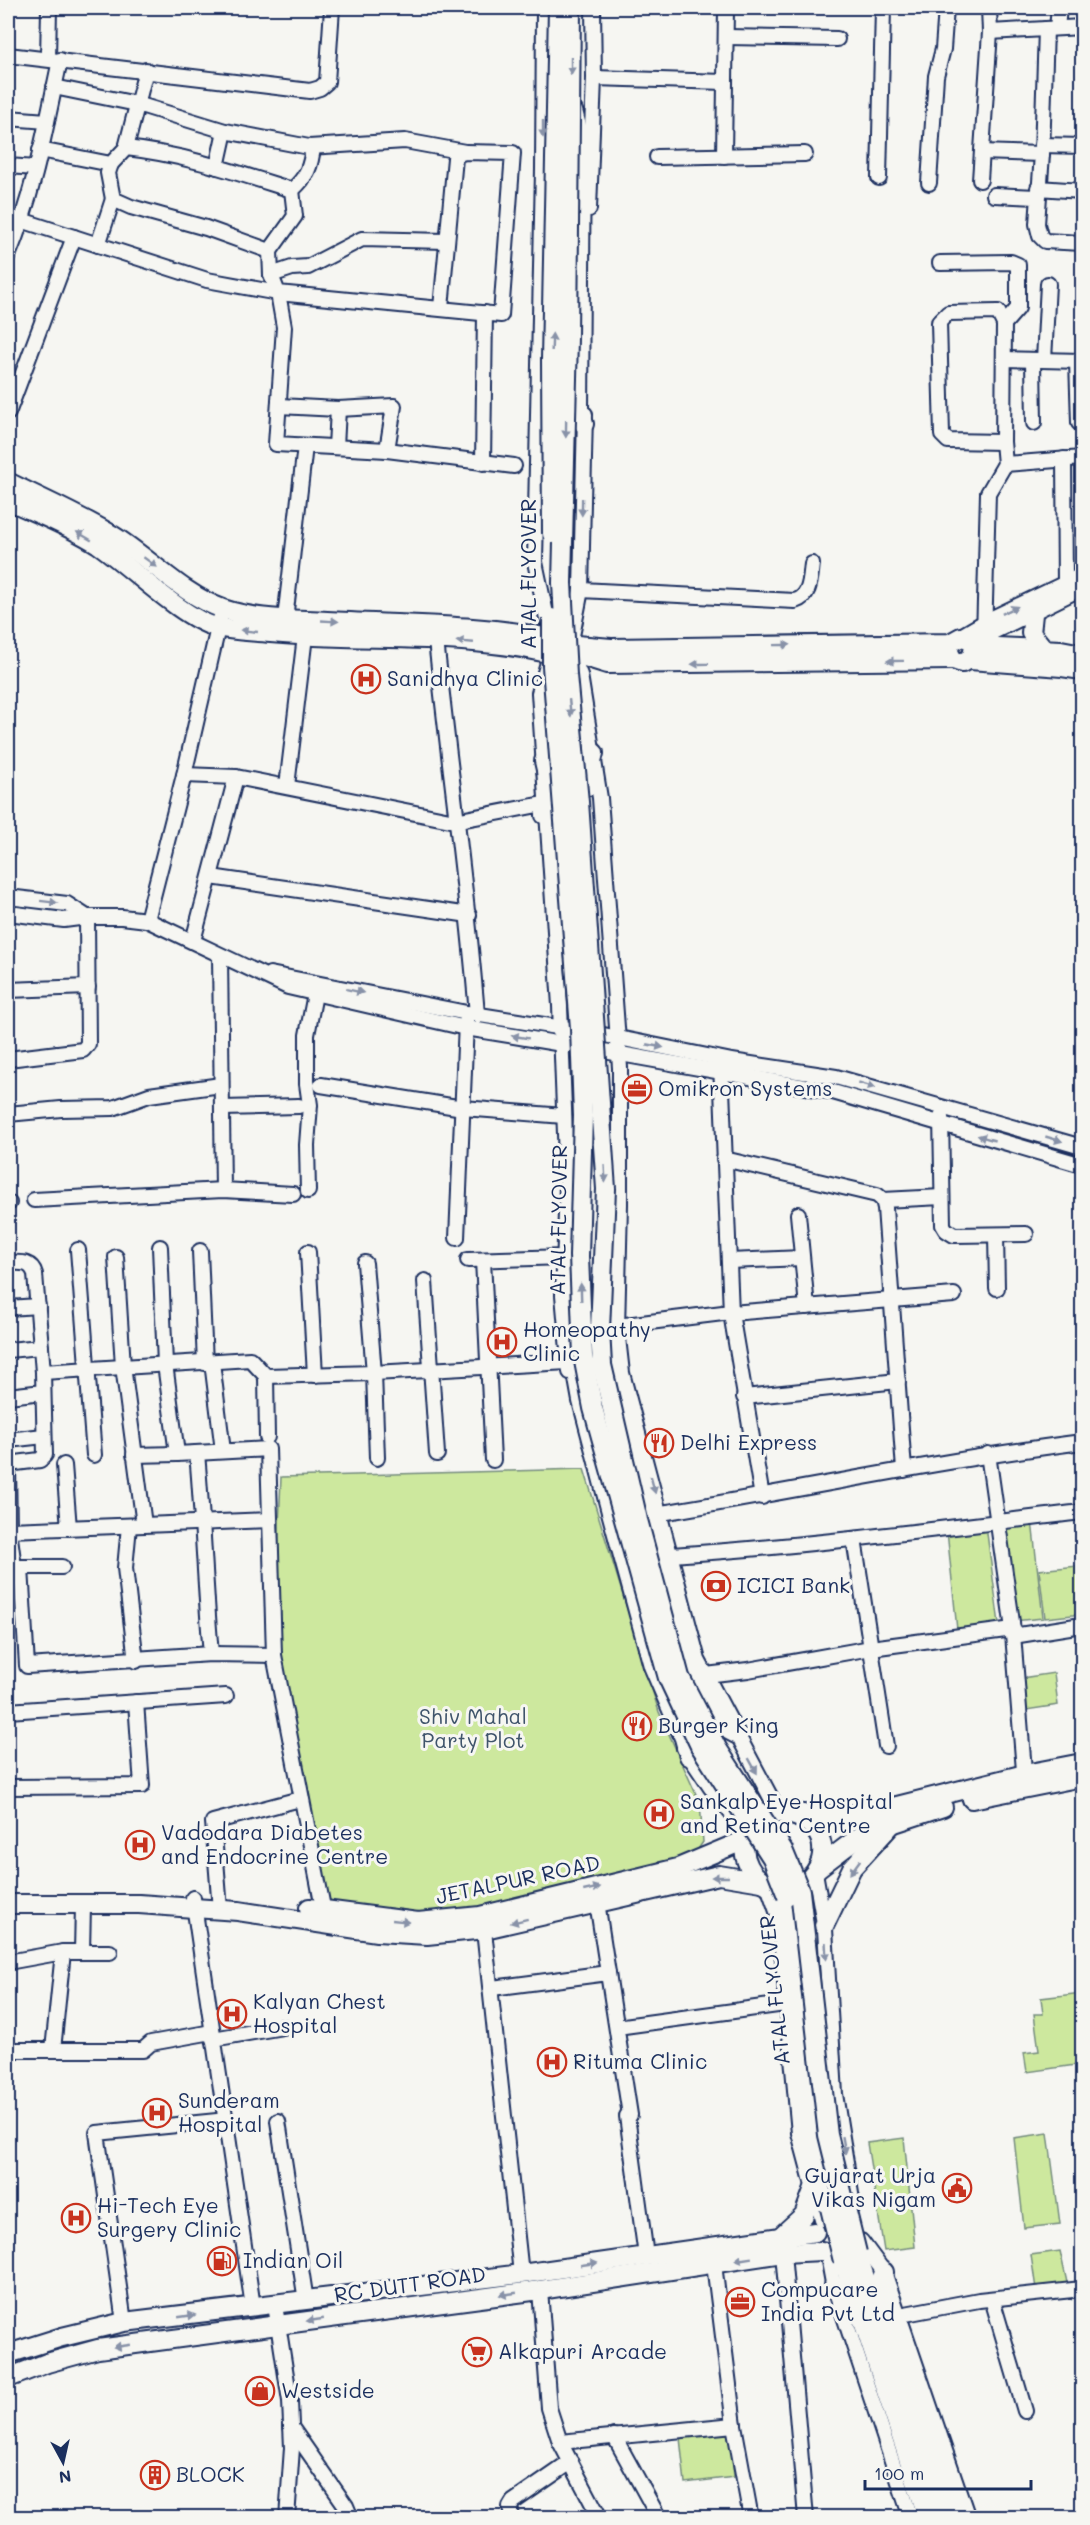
<svg xmlns="http://www.w3.org/2000/svg" width="1090" height="2525" viewBox="0 0 1090 2525" font-family="Mali,sans-serif">
<rect width="100%" height="100%" fill="#f6f6f2"/>
<filter id="ink" filterUnits="userSpaceOnUse"><feTurbulence type="fractalNoise" baseFrequency=".0167" numOctaves="2"/><feDisplacementMap in="SourceGraphic" scale="12" xChannelSelector="R" yChannelSelector="G"/><feConvolveMatrix kernelMatrix="1 2 1 2 8 2 1 2 1" color-interpolation-filters="sRGB"/></filter>
<g filter="url(#ink)">
<!-- green -->
<g fill="#cde89e" stroke="#748c7e" stroke-width="1.5">
<polygon points="584,1469 659,1712 700,1803 703,1842 678,1878 474,1919 322,1915 274,1655 281,1477"/>
<polygon points="1032,1521 1043,1618 1013,1621 1000,1524"/>
<polygon points="986,1526 999,1624 957,1630 947,1531"/>
<polygon points="1078,1566 1082,1614 1045,1618 1039,1570"/>
<polygon points="1054,1673 1058,1705 1026,1710 1022,1678"/>
<polygon points="1082,1993 1082,2064 1027,2072 1024,2053 1039,2051 1034,2014 1043,2014 1041,1998"/>
<polygon points="1048,2133 1060,2224 1024,2228 1014,2138"/>
<polygon points="904,2138 915,2247 884,2251 867,2143"/>
<polygon points="1060,2251 1068,2287 1036,2289 1031,2255"/>
<polygon points="730,2433 734,2477 685,2483 680,2438"/>
</g>
<g fill="none" stroke-linecap="round" stroke-linejoin="round">
<!-- minor casing -->
<g stroke="#1b2f5e" stroke-width="18">
<g id="minor">
<polyline points="544,8 543,169 535,562 549,628"/>
<polyline points="1057,28 1059,8"/>
<polyline points="1046,29 1042,154 1037,224 1040,236 1045,241 1082,243"/>
<polyline points="990,32 1082,27"/>
<polyline points="726,37 837,39"/>
<polyline points="8,55 310,91 320,88 327,82 332,8"/>
<polyline points="48,59 49,8"/>
<polyline points="594,78 725,82"/>
<polyline points="54,87 137,104 225,131"/>
<polyline points="8,118 47,121"/>
<polyline points="1042,145 1082,146"/>
<polyline points="126,148 146,70"/>
<path d="M40,150l71,14 15,-16c57,6 112,25 166,42"/>
<polyline points="982,152 1042,154"/>
<polyline points="724,156 726,8"/>
<polyline points="657,157 805,154"/>
<polyline points="111,164 108,173 113,199 131,207 206,228 270,251 295,216 292,190"/>
<polyline points="8,166 36,168"/>
<polyline points="217,167 225,131 309,147 405,141 465,152"/>
<polyline points="879,178 883,8"/>
<polyline points="980,180 990,32 989,8"/>
<polyline points="929,183 936,76 943,49 946,8"/>
<polyline points="1038,188 1082,191"/>
<path d="M292,190c15,-13 19,-24 21,-43"/>
<polyline points="994,195 1037,197"/>
<polyline points="589,209 594,78 593,8"/>
<polyline points="21,220 207,280 278,293 284,327 276,444 387,450 514,466"/>
<polyline points="98,245 113,199"/>
<polyline points="270,251 271,275 278,293 501,315 513,153 465,152 458,154 455,158 441,308"/>
<path d="M8,256c26,-62 38,-130 52,-196"/>
<polyline points="940,263 1011,262 1018,265 1018,308 1004,324"/>
<polyline points="271,275 292,268 308,267 362,239 446,241"/>
<polygon points="998,312 1004,324 1003,442 948,441 942,435 939,322 948,313"/>
<polyline points="1004,359 1082,361"/>
<polyline points="1033,360 1034,423"/>
<polyline points="1044,360 1048,284"/>
<polyline points="1077,361 1079,423"/>
<polyline points="279,406 338,409 394,406 387,450"/>
<polyline points="8,413 74,237"/>
<polyline points="1003,442 1005,464 1082,458"/>
<polyline points="336,447 338,409"/>
<polyline points="1064,459 1065,584"/>
<polyline points="483,463 485,313"/>
<path d="M581,590l214,11c16,-5 15,-23 17,-37"/>
<polyline points="284,628 305,446"/>
<polyline points="572,636 581,590 585,414"/>
<polyline points="959,637 988,620 1082,575"/>
<polyline points="984,637 988,493 1005,464"/>
<path d="M436,640c13,125 31,249 41,375"/>
<polyline points="977,640 1082,588"/>
<polyline points="573,658 580,675 600,798 620,1068 620,1204 617,1329 622,1373 698,1660 779,1813"/>
<polyline points="549,659 539,693 560,1006 567,1185 563,1295 570,1372"/>
<polyline points="184,775 236,777 455,821 543,804 543,816"/>
<polyline points="287,786 305,636"/>
<polyline points="211,877 469,915"/>
<polyline points="8,897 67,904 87,917"/>
<polyline points="8,913 64,920 87,917 122,917 147,920 288,987 466,1028 568,1045"/>
<polyline points="147,920 184,775 220,619"/>
<polyline points="193,941 236,777"/>
<polyline points="220,956 223,1190"/>
<polyline points="270,974 467,1013 570,1029"/>
<polyline points="8,990 88,987"/>
<polyline points="589,1032 732,1061 836,1077 1082,1147"/>
<polyline points="587,1048 833,1092 1082,1165"/>
<polyline points="8,1059 83,1050 88,1044 87,917"/>
<polyline points="721,1064 731,1313 762,1497"/>
<polyline points="321,1085 463,1108 564,1116"/>
<polyline points="223,1108 299,1106"/>
<polyline points="8,1114 61,1109 113,1108 149,1095 221,1085"/>
<polyline points="941,1117 943,1225 946,1230 954,1235 1026,1234"/>
<polyline points="724,1159 877,1195 883,1200 885,1208 904,1470"/>
<polyline points="308,1191 307,1145 310,1105 307,1084 307,1035 315,994"/>
<polyline points="34,1200 223,1190 293,1194"/>
<polyline points="883,1200 942,1197"/>
<polyline points="8,1203 9,1203"/>
<polyline points="798,1214 807,1307"/>
<polyline points="996,1235 997,1288"/>
<polyline points="457,1238 466,1022"/>
<polyline points="160,1247 165,1364 177,1454 268,1449 274,1655 325,1918"/>
<polyline points="78,1250 94,1455"/>
<polyline points="200,1251 205,1363"/>
<polyline points="308,1252 315,1375"/>
<polyline points="468,1260 565,1257"/>
<polyline points="483,1260 493,1460"/>
<polyline points="729,1261 802,1258"/>
<path d="M8,1263c11,0 23,-3 27,11l8,98 2,83 -5,5 -32,4"/>
<polyline points="365,1263 374,1373 377,1458"/>
<polyline points="425,1281 437,1454"/>
<polyline points="8,1308 38,1306"/>
<polyline points="731,1313 954,1295"/>
<polyline points="617,1326 731,1312"/>
<polyline points="8,1350 41,1347"/>
<polyline points="212,1362 223,1451"/>
<polyline points="43,1372 250,1359 266,1376 267,1437"/>
<polyline points="266,1376 374,1373 568,1362"/>
<polyline points="8,1396 43,1392"/>
<polyline points="744,1397 898,1381"/>
<polyline points="8,1440 44,1436"/>
<path d="M197,1453c6,67 8,134 14,201"/>
<polyline points="988,1454 1012,1622 1025,1783"/>
<polyline points="134,1455 177,1454"/>
<polyline points="8,1464 9,1530"/>
<polyline points="64,1465 69,1528"/>
<path d="M661,1513c140,-23 280,-53 421,-71"/>
<polyline points="144,1525 270,1520"/>
<polyline points="129,1526 125,1568 136,1661"/>
<polyline points="854,1539 886,1746"/>
<path d="M672,1555c137,-9 274,-27 410,-43"/>
<polyline points="13,1567 62,1567"/>
<polyline points="14,1567 9,1530 144,1525 123,1366 116,1257"/>
<polyline points="21,1568 27,1666 211,1654 274,1655"/>
<polyline points="1013,1636 1082,1625"/>
<polyline points="706,1675 748,1670 871,1648 1013,1629"/>
<polyline points="8,1711 226,1696"/>
<polyline points="684,1748 711,1788 747,1833"/>
<polyline points="8,1787 142,1786 136,1702"/>
<polyline points="815,1872 825,1929 835,2094 853,2206"/>
<polyline points="768,1886 779,1917 799,2133 822,2219"/>
<polyline points="193,1898 253,2307"/>
<polyline points="597,1902 630,2115"/>
<polyline points="220,1910 213,1822 300,1799"/>
<polyline points="483,1921 521,2274"/>
<polyline points="82,1952 83,1905"/>
<polyline points="8,1962 63,1952"/>
<polyline points="492,1988 608,1973"/>
<polyline points="617,2027 785,2004"/>
<polyline points="213,2039 283,2027"/>
<polyline points="8,2050 143,2050 151,2043 212,2032"/>
<polyline points="53,2050 63,1952 110,1952"/>
<polyline points="627,2116 646,2256"/>
<polyline points="278,2121 306,2301"/>
<polyline points="861,2241 884,2272 968,2518"/>
<polyline points="783,2253 806,2518"/>
<polyline points="828,2256 833,2283 911,2518"/>
<polyline points="714,2264 734,2425 751,2518"/>
<polyline points="540,2290 549,2408 560,2442 600,2518"/>
<polyline points="992,2299 1025,2411"/>
<polyline points="275,2305 290,2401 292,2448 287,2518"/>
<polyline points="900,2315 979,2300 1082,2289"/>
<polyline points="124,2322 97,2133 227,2120"/>
<polyline points="291,2427 346,2506 351,2518"/>
<polyline points="614,2436 659,2518"/>
<polyline points="560,2442 734,2425"/>
<polyline points="512,2518 510,2507 513,2502 571,2462"/>
</g>
</g>
<!-- major casing -->
<g stroke="#1b2f5e" stroke-width="22">
<g id="major">
<polyline points="573,111 581,142 579,410 584,424"/>
<path d="M8,482c36,18 74,34 109,56 34,22 68,58 106,71 32,11 70,10 104,12 74,4 149,3 223,17"/>
<path d="M8,500c30,14 62,26 90,44 32,22 84,74 118,83 18,4 37,4 55,6 91,9 186,-1 276,20"/>
<polyline points="1033,614 1031,633 1044,649"/>
<polyline points="577,645 611,648 950,643 961,637 969,639 974,646 972,657 962,663 953,660 949,652 950,643"/>
<polyline points="974,646 1061,650 1082,654"/>
<polyline points="575,654 607,664 953,660"/>
<polyline points="970,660 1062,667 1082,670"/>
<polyline points="544,761 552,796"/>
<polyline points="589,786 589,773 594,753"/>
<polyline points="603,1337 608,1346 627,1432 686,1652 719,1725 736,1734"/>
<polyline points="580,1340 575,1362 582,1401 611,1512 653,1666 684,1738 689,1756"/>
<polyline points="972,1799 1082,1777"/>
<path d="M779,1813c25,1 49,19 42,47 -3,9 -9,17 -16,22 -45,30 -96,-49 -26,-69z"/>
<polyline points="791,1813 825,1816 865,1814 1025,1774 1082,1763"/>
<polyline points="818,1868 864,1833 943,1807"/>
<polyline points="787,1896 794,1931 799,2006 815,2140 830,2208"/>
<polyline points="8,1904 139,1904 194,1908 238,1911 377,1932 427,1935 485,1929 719,1875 762,1882"/>
<polyline points="309,1908 418,1922 480,1916 678,1868 745,1840"/>
<polyline points="824,1926 852,1868 892,1824"/>
<polyline points="781,2236 804,2215 814,2188"/>
<polyline points="857,2253 944,2518"/>
<polyline points="843,2261 928,2518"/>
<polyline points="884,2272 881,2281 889,2313 958,2518"/>
<polyline points="834,2285 844,2293 850,2308"/>
<polyline points="8,2354 62,2337 124,2322 521,2274 815,2232"/>
<polyline points="8,2378 47,2363 98,2349 540,2290 783,2253 822,2251"/>
</g>
</g>
<!-- minor -->
<use href="#minor" stroke="#f6f6f2" stroke-width="14"/>
<!-- major -->
<use href="#major" stroke="#f6f6f2" stroke-width="18"/>
<!-- major-bridge casing -->
<g stroke="#1b2f5e" stroke-width="22" stroke-linecap="butt">
<g id="major-bridge">
<polyline points="571,8 568,338 562,583 567,675 579,802 606,1189 600,1330 602,1365 638,1520 680,1677 717,1748 783,1850 800,1891 828,2135 857,2253"/>
<polyline points="552,534 551,360 558,8"/>
<polyline points="552,618 552,666 580,1028 583,1116 579,1256 583,1356 593,1408 668,1678 700,1746 772,1858 787,1896"/>
<polyline points="830,2208 843,2261"/>
</g>
</g>
<!-- major-bridge -->
<use href="#major-bridge" stroke="#f6f6f2" stroke-width="18"/>
</g>
<!-- one-way arrows -->
<defs><path id="oneway-solid" d="M-6-.8H1V-3.2L6.5 0L1 3.2V.8H-6Z" transform="scale(1.5)"/></defs>
<g fill="#8892a8">
<use href="#oneway-solid" transform="translate(571 66) rotate(90)"/>
<use href="#oneway-solid" transform="translate(543 129) rotate(90)"/>
<use href="#oneway-solid" transform="translate(552 342) rotate(-88)"/>
<use href="#oneway-solid" transform="translate(566 429) rotate(91)"/>
<use href="#oneway-solid" transform="translate(582 507) rotate(91)"/>
<use href="#oneway-solid" transform="translate(84 536) rotate(-150)"/>
<use href="#oneway-solid" transform="translate(150 562) rotate(36)"/>
<use href="#oneway-solid" transform="translate(1010 610) rotate(-25)"/>
<use href="#oneway-solid" transform="translate(330 621) rotate(3)"/>
<use href="#oneway-solid" transform="translate(249 631) rotate(-174)"/>
<use href="#oneway-solid" transform="translate(465 642) rotate(-175)"/>
<use href="#oneway-solid" transform="translate(782 645) rotate(-1)"/>
<use href="#oneway-solid" transform="translate(895 661) rotate(179)"/>
<use href="#oneway-solid" transform="translate(700 664) rotate(179)"/>
<use href="#oneway-solid" transform="translate(570 708) rotate(84)"/>
<use href="#oneway-solid" transform="translate(49 902) rotate(7)"/>
<use href="#oneway-solid" transform="translate(355 991) rotate(12)"/>
<use href="#oneway-solid" transform="translate(520 1037) rotate(-171)"/>
<use href="#oneway-solid" transform="translate(655 1046) rotate(11)"/>
<use href="#oneway-solid" transform="translate(867 1085) rotate(16)"/>
<use href="#oneway-solid" transform="translate(986 1138) rotate(-164)"/>
<use href="#oneway-solid" transform="translate(1054 1139) rotate(16)"/>
<use href="#oneway-solid" transform="translate(605 1174) rotate(87)"/>
<use href="#oneway-solid" transform="translate(581 1292) rotate(-92)"/>
<use href="#oneway-solid" transform="translate(653 1485) rotate(75)"/>
<use href="#oneway-solid" transform="translate(753 1766) rotate(61)"/>
<use href="#oneway-solid" transform="translate(855 1867) rotate(126)"/>
<use href="#oneway-solid" transform="translate(720 1877) rotate(-180)"/>
<use href="#oneway-solid" transform="translate(592 1889) rotate(-13)"/>
<use href="#oneway-solid" transform="translate(401 1921) rotate(6)"/>
<use href="#oneway-solid" transform="translate(519 1921) rotate(166)"/>
<use href="#oneway-solid" transform="translate(826 1951) rotate(87)"/>
<use href="#oneway-solid" transform="translate(844 2145) rotate(80)"/>
<use href="#oneway-solid" transform="translate(743 2259) rotate(171)"/>
<use href="#oneway-solid" transform="translate(589 2264) rotate(-8)"/>
<use href="#oneway-solid" transform="translate(508 2294) rotate(172)"/>
<use href="#oneway-solid" transform="translate(187 2316) rotate(-8)"/>
<use href="#oneway-solid" transform="translate(315 2320) rotate(172)"/>
<use href="#oneway-solid" transform="translate(122 2346) rotate(172)"/>
</g>
</g>
<!-- icons -->
<defs>
<g id="hospital-ring" transform="scale(1.5)"><circle r="9.5" fill="#f6f6f2" stroke="#c8321e" stroke-width="1.5"/><path d="M-5-5h3v3.5h4V-5h3V5h-3V1.5h-4V5h-3Z" fill="#c8321e"/></g>
<g id="office-ring" transform="scale(1.5)"><circle r="9.5" fill="#f6f6f2" stroke="#c8321e" stroke-width="1.5"/><path d="M-6-3h4V-5.5h4V-3h4V5H-6ZM-1-4.5V-3h2v-1.5ZM-6 0V1H6V0Z" fill="#c8321e"/></g>
<g id="restaurant-ring" transform="scale(1.5)"><circle r="9.5" fill="#f6f6f2" stroke="#c8321e" stroke-width="1.5"/><path d="M-5-6h1v4h1v-4h1v4h1v-4h1v5L-1.5 .5V6h-2V.5L-5-1ZM5-6V6H3V1.5H1.5Q1.5-4 5-6Z" fill="#c8321e"/></g>
<g id="bank-ring" transform="scale(1.5)"><circle r="9.5" fill="#f6f6f2" stroke="#c8321e" stroke-width="1.5"/><path d="M-6-4H6V4H-6ZM0-2.3a2.3 2.3 0 1 0 0 4.6a2.3 2.3 0 1 0 0-4.6Z" fill="#c8321e"/></g>
<g id="civic-ring" transform="scale(1.5)"><circle r="9.5" fill="#f6f6f2" stroke="#c8321e" stroke-width="1.5"/><path d="M-.6-6.5H3V-4.5H.6V-3L4-1V1h2V6H-6V1h2V-1L-.6-3ZM-1.2 2.5V6h2.4V2.5Z" fill="#c8321e"/></g>
<g id="fuel-ring" transform="scale(1.5)"><circle r="9.5" fill="#f6f6f2" stroke="#c8321e" stroke-width="1.5"/><path d="M-5.5-6h7V0h2V4h1.3V-2.5L3-4.5l.8-.8L6-3V5H2.5V1h-1V6h-7ZM-4.2-4.7v3.2H.2V-4.7Z" fill="#c8321e"/></g>
<g id="supermarket-ring" transform="scale(1.5)"><circle r="9.5" fill="#f6f6f2" stroke="#c8321e" stroke-width="1.5"/><path d="M-6-5.5h2.5l.6 2H6L4.5 2H-2.5L-4.4-4H-6ZM-1.5 3.2a1.3 1.3 0 1 0 .1 0ZM3 3.2a1.3 1.3 0 1 0 .1 0Z" fill="#c8321e"/></g>
<g id="shop-ring" transform="scale(1.5)"><circle r="9.5" fill="#f6f6f2" stroke="#c8321e" stroke-width="1.5"/><path d="M-5-2.5h2.3a2.7 3.5 0 0 1 5.4 0H5L5.5 6h-11ZM-1.5-2.5h3a1.5 2.3 0 0 0-3 0Z" fill="#c8321e"/></g>
<g id="building-ring" transform="scale(1.5)"><circle r="9.5" fill="#f6f6f2" stroke="#c8321e" stroke-width="1.5"/><path d="M-4-6H4V6H1V3H-1V6H-4ZM-2.5-4.3h1.7v1.8h-1.7ZM.8-4.3h1.7v1.8H.8ZM-2.5-1h1.7V.8h-1.7ZM.8-1h1.7V.8H.8Z" fill="#c8321e"/></g>
</defs>
<g fill-rule="evenodd">
<use href="#hospital-ring" x="366" y="679"/>
<use href="#office-ring" x="637" y="1089"/>
<use href="#hospital-ring" x="502" y="1342"/>
<use href="#restaurant-ring" x="659" y="1443"/>
<use href="#bank-ring" x="716" y="1586"/>
<use href="#restaurant-ring" x="637" y="1726"/>
<use href="#hospital-ring" x="659" y="1814"/>
<use href="#hospital-ring" x="140" y="1845"/>
<use href="#hospital-ring" x="232" y="2014"/>
<use href="#hospital-ring" x="552" y="2062"/>
<use href="#hospital-ring" x="157" y="2113"/>
<use href="#civic-ring" x="957" y="2188"/>
<use href="#hospital-ring" x="76" y="2218"/>
<use href="#fuel-ring" x="222" y="2261"/>
<use href="#office-ring" x="740" y="2302"/>
<use href="#supermarket-ring" x="477" y="2352"/>
<use href="#shop-ring" x="260" y="2391"/>
<use href="#building-ring" x="155" y="2475"/>
</g>
<g text-anchor="middle" stroke-width="6" stroke-linejoin="round" paint-order="stroke">
<!-- street labels -->
<g font-size="21" fill="#1b2f5e" stroke="#f6f6f2">
<text transform="translate(529 574) rotate(-90)" y="7">ATAL FLYOVER</text>
<text transform="translate(559 1220) rotate(-89)" y="7">ATAL FLYOVER</text>
<text transform="translate(518 1880) rotate(-12)" y="7">JETALPUR ROAD</text>
<text transform="translate(775 1990) rotate(-96)" y="7">ATAL FLYOVER</text>
<text transform="translate(410 2285) rotate(-8)" y="7">RC DUTT ROAD</text>
</g>
<!-- poi labels -->
<g font-size="21" fill="#1b2f5e" stroke="#f6f6f2" text-anchor="start">
<text x="387" y="686">Sanidhya Clinic</text>
<text x="658" y="1096">Omikron Systems</text>
<text x="523" y="1337">Homeopathy<tspan x="523" dy="24">Clinic</tspan></text>
<text x="680" y="1450">Delhi Express</text>
<text x="737" y="1593">ICICI Bank</text>
<text x="658" y="1733">Burger King</text>
<text x="680" y="1809">Sankalp Eye Hospital<tspan x="680" dy="24">and Retina Centre</tspan></text>
<text x="161" y="1840">Vadodara Diabetes<tspan x="161" dy="24">and Endocrine Centre</tspan></text>
<text x="253" y="2009">Kalyan Chest<tspan x="253" dy="24">Hospital</tspan></text>
<text x="573" y="2069">Rituma Clinic</text>
<text x="178" y="2108">Sunderam<tspan x="178" dy="24">Hospital</tspan></text>
<text x="936" y="2183" text-anchor="end">Gujarat Urja<tspan x="936" dy="24">Vikas Nigam</tspan></text>
<text x="97" y="2213">Hi-Tech Eye<tspan x="97" dy="24">Surgery Clinic</tspan></text>
<text x="243" y="2268">Indian Oil</text>
<text x="761" y="2297">Compucare<tspan x="761" dy="24">India Pvt Ltd</tspan></text>
<text x="498" y="2359">Alkapuri Arcade</text>
<text x="281" y="2398">Westside</text>
<text x="176" y="2482">BLOCK</text>
</g>
<!-- park labels -->
<g font-size="21" fill="#3f546b" stroke="#f6f6f2">
<text x="473" y="1724">Shiv Mahal<tspan x="473" dy="24">Party Plot</tspan></text>
</g>
</g>
<!-- margin -->
<rect width="1090" height="2525" fill="none" stroke="#f6f6f2" stroke-width="30"/>
<rect x="15" y="15" width="1060" height="2495" fill="none" stroke="#1b2f5e" stroke-width="2" filter="url(#ink)"/>
<!-- north arrow -->
<g transform="translate(63 2462) rotate(172)" stroke="#f6f6f2" stroke-width="4.5" paint-order="stroke">
<path d="M0-4.5L10 22L0 15L-10 22Z" fill="#1b2f5e"/>
<text y="-9" font-size="16" font-weight="bold" text-anchor="middle" fill="#1b2f5e">N</text>
</g>
<!-- scale -->
<path d="M865 2480v9h166v-9" fill="none" stroke="#1b2f5e" stroke-width="3"/>
<text x="874" y="2480" font-size="18" fill="#1b2f5e" stroke="#f6f6f2" stroke-width="4.5" paint-order="stroke">100 m</text>
</svg>
